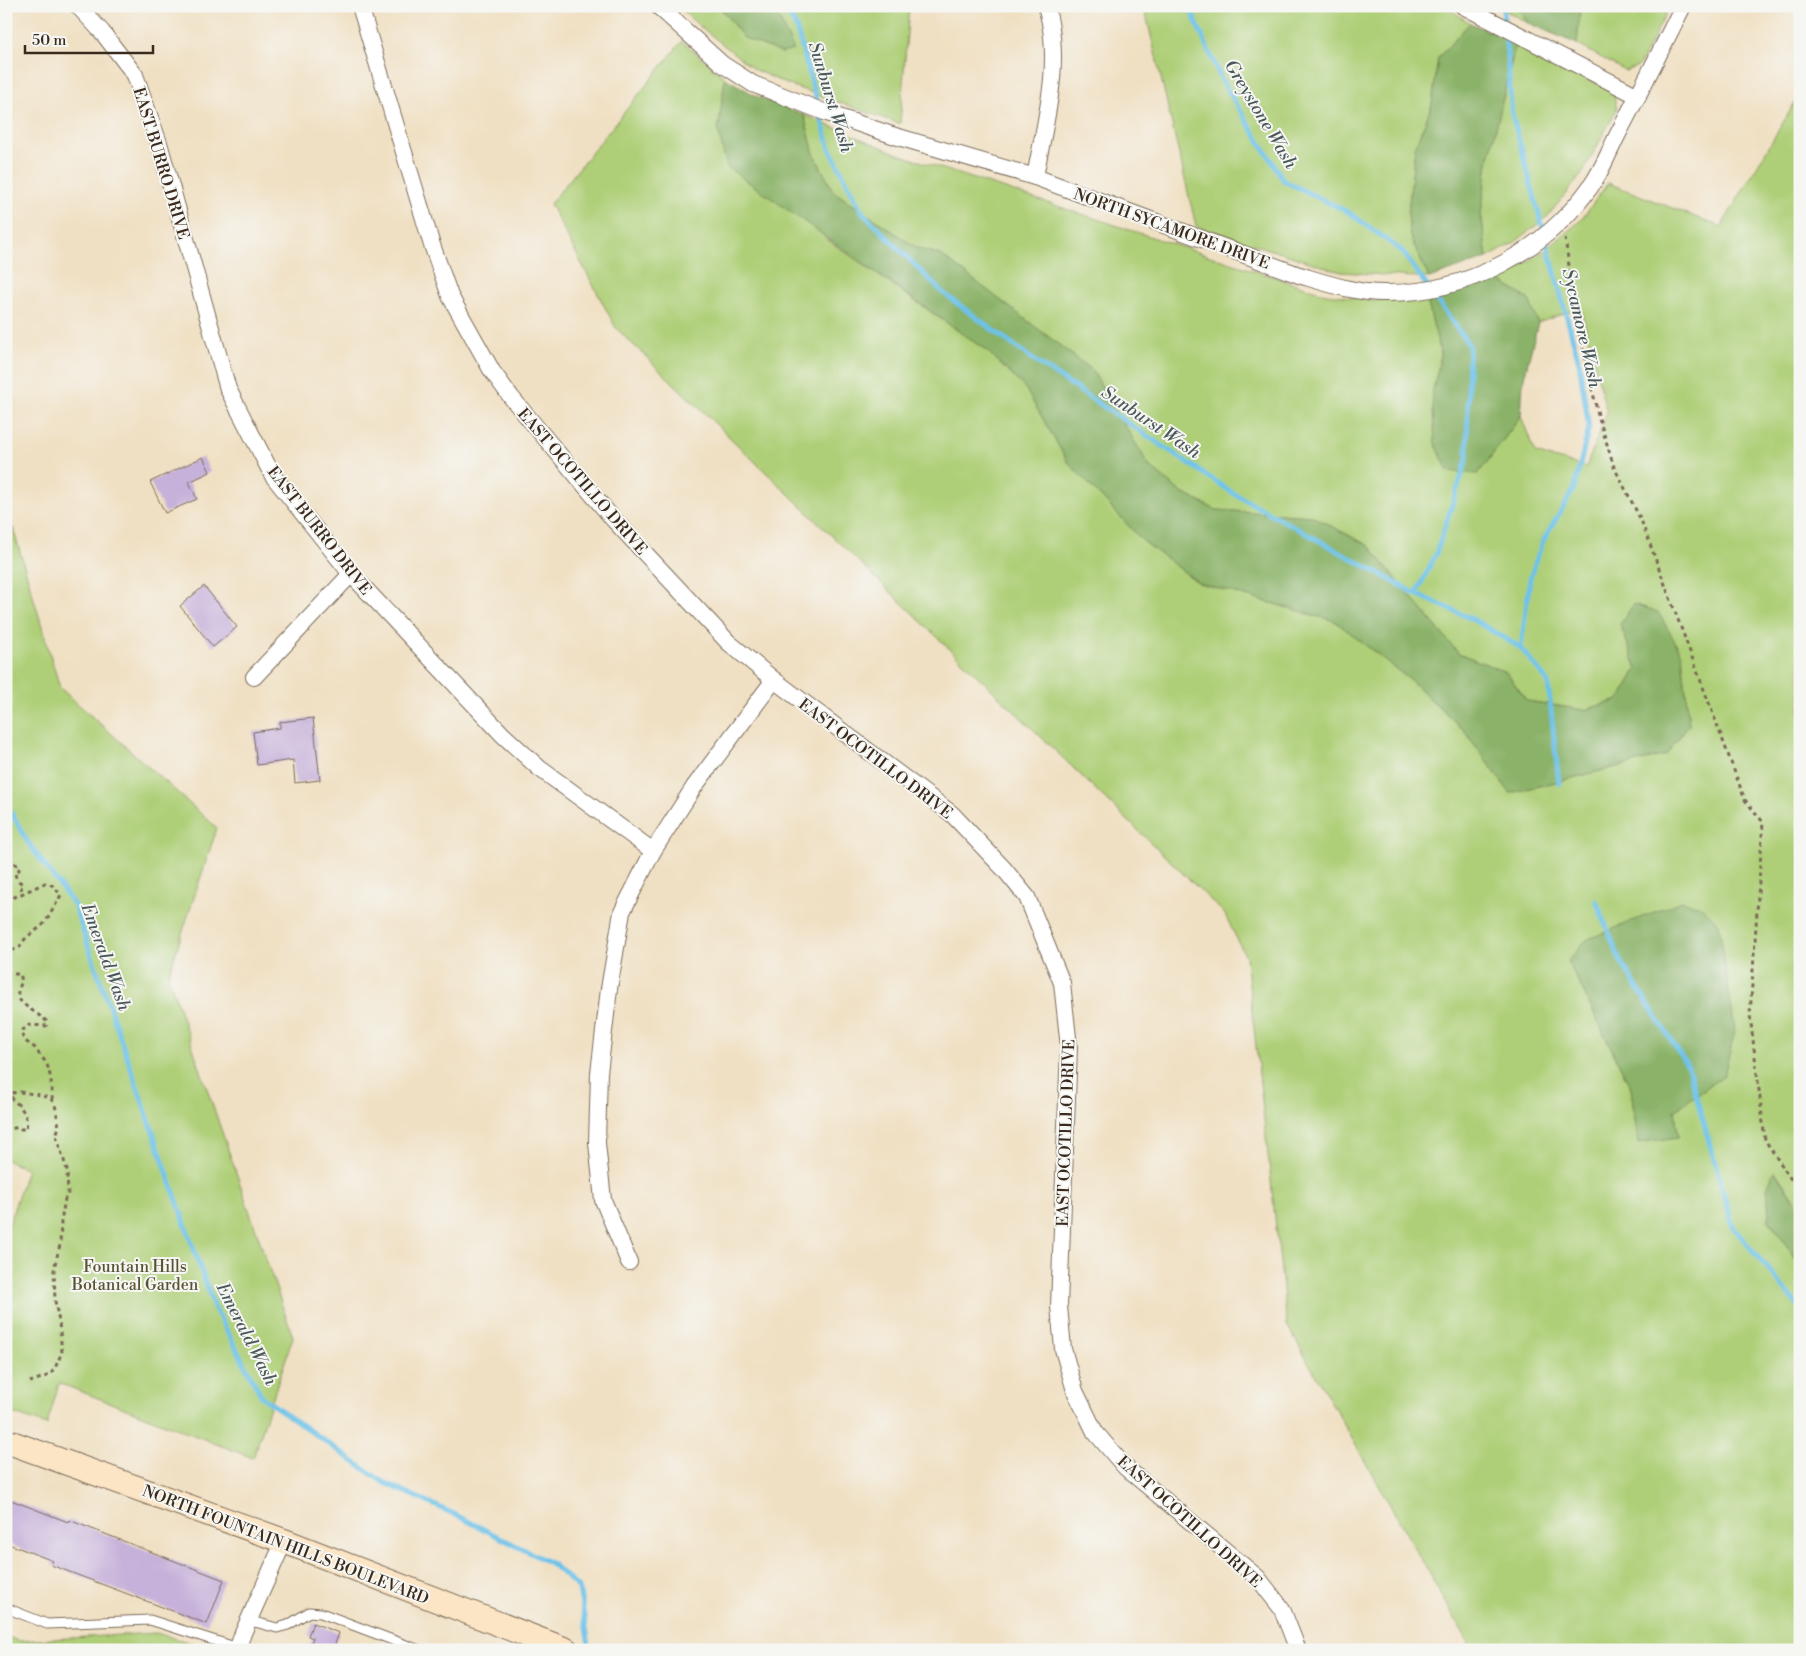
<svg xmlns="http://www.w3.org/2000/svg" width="1806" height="1656" viewBox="0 0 1806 1656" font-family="'Libre Bodoni',serif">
<rect width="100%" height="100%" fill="#f6f6f2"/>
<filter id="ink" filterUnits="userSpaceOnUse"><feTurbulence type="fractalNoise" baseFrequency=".02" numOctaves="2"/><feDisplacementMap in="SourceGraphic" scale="10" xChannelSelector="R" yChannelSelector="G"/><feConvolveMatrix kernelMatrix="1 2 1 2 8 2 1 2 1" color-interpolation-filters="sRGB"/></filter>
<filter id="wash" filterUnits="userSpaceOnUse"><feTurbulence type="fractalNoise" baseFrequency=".0096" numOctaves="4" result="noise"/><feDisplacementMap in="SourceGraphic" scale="20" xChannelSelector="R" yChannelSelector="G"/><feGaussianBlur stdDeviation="1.12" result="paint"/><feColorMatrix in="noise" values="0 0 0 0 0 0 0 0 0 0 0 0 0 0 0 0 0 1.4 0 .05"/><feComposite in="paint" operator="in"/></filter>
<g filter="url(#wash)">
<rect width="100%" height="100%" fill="#f0e0c3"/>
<!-- green -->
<g fill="#aecf77" stroke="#747c4a" fill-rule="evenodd">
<polygon points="678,6 719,6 744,38 773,6 909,6 900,124 787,84 755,70 697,24"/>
<polygon points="1144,6 1445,6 1470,23 1438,58 1432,105 1415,147 1408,213 1410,236 1429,278 1341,272 1196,226"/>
<polygon points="1497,6 1516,6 1528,23"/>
<polygon points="1580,6 1670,6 1639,66 1625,71 1577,44"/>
<path d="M682,41l43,37 -2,26 102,134 162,113 38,37 43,74 75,79 56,42 136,38 74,58 55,51 46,63 156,-38 23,-31 -7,-70 -62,-31 17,46 -18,31 -35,10 -57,-9 -21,-29 -48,-19 -89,-107 -57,-30 -96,-6 -34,-17 -33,-27 -57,-96 -151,-115 -24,-7 -84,-57 -19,-37 -10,-39 94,39 428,140 49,6h52l14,55 -9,40 46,79 43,-58 14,37 51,14 21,-54 -19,-74 -7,-32 -43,16 -9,-23 -30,-20 43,-27 39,-33 27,-37 113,44 79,-133v1115l-25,-38 -6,49 31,45v385h-327l-186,-325 -41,-368 -22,-44 -608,-585 -66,-124zM1568,961l156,114 -49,35 3,27 -40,5 -7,-54z"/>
<polygon points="1516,43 1613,92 1617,109 1582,174 1547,217 1514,243 1487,258 1481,213 1488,162"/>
<polygon points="6,526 13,528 60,688 217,828 168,976 293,1337 253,1458 59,1383 47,1425 6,1411 6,1233 27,1169 6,1160"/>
<polygon points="156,1633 208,1648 209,1650 6,1650 6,1636 18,1641"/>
</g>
<!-- forest -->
<g fill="#8ab268" stroke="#626e43">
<polygon points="719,6 773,6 794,50 782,53 744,38"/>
<polygon points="1516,6 1580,6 1577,44 1528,23"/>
<polygon points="1470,23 1516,43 1488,162 1481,213 1487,258 1429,278 1410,236 1408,213 1415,147 1432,105 1438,58"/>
<polygon points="725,78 758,97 804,115 814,154 833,191 917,248 941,255 1092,370 1149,466 1182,493 1216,510 1312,516 1369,546 1458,653 1506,672 1527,701 1584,710 1619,700 1637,669 1620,624 1634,604 1658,612 1682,654 1689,724 1666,755 1510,793 1464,730 1409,679 1335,621 1199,583 1143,541 1068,462 1025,388 987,351 727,167 718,131"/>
<polygon points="1499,280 1529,300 1538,323 1523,382 1521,416 1478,474 1448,471 1435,443 1432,395 1441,355 1427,300"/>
<polygon points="1681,901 1701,906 1719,924 1735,1031 1724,1075 1675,1110 1678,1137 1638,1143 1631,1088 1568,961 1586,940"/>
<polygon points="1774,1171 1800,1209 1800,1265 1769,1220 1767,1188"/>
</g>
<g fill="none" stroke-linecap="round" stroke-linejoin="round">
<!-- stream -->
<g stroke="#6dc2e9" stroke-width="5">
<polyline points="785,6 796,27 818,105"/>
<polyline points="1189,6 1222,81 1284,181 1348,212 1402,251 1469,345 1467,459 1436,554 1416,594"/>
<polyline points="1503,6 1504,23"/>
<polyline points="1505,32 1512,114 1579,362 1589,428 1574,489 1543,541 1530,578 1521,648"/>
<polyline points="820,114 830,149 862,212 942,292 1035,361 1233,493 1416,594 1472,619 1521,648 1548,682 1559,784"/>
<polyline points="6,803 27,841 74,905 214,1307 262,1397 383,1482 454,1514 552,1564 579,1588 590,1650"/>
<polyline points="1596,901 1620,960 1688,1067 1733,1227 1800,1308"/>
</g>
</g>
<g id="blocks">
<!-- building -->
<g fill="#c6b1da">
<polygon points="203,457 210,472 189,482 197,499 165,513 150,482"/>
<polygon points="204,586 237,627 213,647 180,606"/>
<polygon points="313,718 320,780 295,783 293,760 257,765 253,732 280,728 280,722"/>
<polygon points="6,1498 68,1522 69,1520 224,1580 207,1624 51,1565 53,1561 6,1543"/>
<polygon points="313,1623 339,1633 333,1650 308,1650 313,1638 308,1636"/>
</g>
</g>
</g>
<g filter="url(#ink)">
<use href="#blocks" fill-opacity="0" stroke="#7a6a58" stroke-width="1"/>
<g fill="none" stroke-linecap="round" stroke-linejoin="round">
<!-- service casing -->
<g stroke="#7a6a58" stroke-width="11">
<g id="service">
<polyline points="6,1608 47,1624 150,1620 238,1648"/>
<polyline points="248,1620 277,1628 288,1625 309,1612 321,1613 419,1650"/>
</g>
</g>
<!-- minor casing -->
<g stroke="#7a6a58" stroke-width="18">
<g id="minor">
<polyline points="78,6 102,32 135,75 159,143 228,389 273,476 351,574 503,735 539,768 653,851"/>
<polyline points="360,6 431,242 450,296 492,371 511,397 613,519 728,642 774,680 952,814 1004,869 1027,897 1062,983 1069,1047 1059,1306 1063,1349 1075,1391 1095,1432 1125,1467 1258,1578 1282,1609 1298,1650"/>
<path d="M658,6l64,58 31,20 71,28 71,24 140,41 264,98c27,8 56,18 85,18 82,1 160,-41 207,-107 12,-17 19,-37 28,-54 22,-42 43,-84 64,-126"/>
<polyline points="1463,6 1638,96"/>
<path d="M1035,177c10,-56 28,-114 11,-171"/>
<polyline points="254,677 351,574"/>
<polyline points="629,1262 603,1200 597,1143 599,1073 609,989 622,912 653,851 694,787 774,680"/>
<polyline points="237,1650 243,1633 284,1541"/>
</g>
</g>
<!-- secondary casing -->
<g stroke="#7a6a58" stroke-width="26">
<polyline id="secondary" points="6,1441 284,1541 566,1650"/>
</g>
<!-- path -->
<g stroke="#7a6a58" stroke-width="3" stroke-dasharray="4 4" stroke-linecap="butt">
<polyline points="1565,238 1577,321 1598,415 1614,467 1641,520 1745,800 1763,822 1750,1015 1765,1140 1800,1193"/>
<polyline points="6,862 19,865 19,870 15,874 17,880 23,884 21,888 23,893"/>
<path d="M6,901l39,-18 7,2 9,10c-5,9 -10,18 -15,26 -8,11 -21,13 -26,26l-9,4 -5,-4"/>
<path d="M6,974h14l2,7c-1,4 -4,7 -4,11 -3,12 22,21 30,31l-2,3 -17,-1 -2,3 -5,2c-1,11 6,12 13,18 3,4 6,9 10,13 5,6 8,31 7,39"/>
<path d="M6,1128l1,2 11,-3 3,2h5c3,-13 -5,-23 -14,-30l-1,-6 9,-1 21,3 11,5 3,4 4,23 -3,8 11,35 1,25 -3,4 -4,23 -1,23 -6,23 1,33 4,21 3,30 -7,16 -5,7 -20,7"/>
</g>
<!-- service -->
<use href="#service" stroke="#fff" stroke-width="9"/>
<!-- minor -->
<use href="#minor" stroke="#fff" stroke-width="16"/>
<!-- secondary -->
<use href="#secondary" stroke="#fce5c4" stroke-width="24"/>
</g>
</g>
<g text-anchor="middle" stroke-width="4" stroke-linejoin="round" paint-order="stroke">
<!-- street labels -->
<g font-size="16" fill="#3b2a1e" stroke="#f6f6f2">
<text transform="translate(162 163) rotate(73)" y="6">EAST BURRO DRIVE</text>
<text transform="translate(1172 228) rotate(20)" y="6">NORTH SYCAMORE DRIVE</text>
<text transform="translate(583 481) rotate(49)" y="6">EAST OCOTILLO DRIVE</text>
<text transform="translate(320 530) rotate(52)" y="6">EAST BURRO DRIVE</text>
<text transform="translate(876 758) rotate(37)" y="6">EAST OCOTILLO DRIVE</text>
<text transform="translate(1065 1133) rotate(-88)" y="6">EAST OCOTILLO DRIVE</text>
<text transform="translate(1190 1521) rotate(42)" y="6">EAST OCOTILLO DRIVE</text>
<text transform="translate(286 1544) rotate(21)" y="6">NORTH FOUNTAIN HILLS BOULEVARD</text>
</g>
<!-- park labels -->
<g font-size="16" fill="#585334" stroke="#f6f6f2">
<text x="135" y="1272">Fountain Hills<tspan x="135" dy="18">Botanical Garden</tspan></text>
</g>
<!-- water labels -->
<g font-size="18" font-style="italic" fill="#4a585b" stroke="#f6f6f2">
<text transform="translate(831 97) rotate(73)" y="6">Sunburst Wash</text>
<text transform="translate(1261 114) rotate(59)" y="6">Greystone Wash</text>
<text transform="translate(1582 328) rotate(77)" y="6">Sycamore Wash</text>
<text transform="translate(1151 422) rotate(34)" y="6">Sunburst Wash</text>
<text transform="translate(106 957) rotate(70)" y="6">Emerald Wash</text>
<text transform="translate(247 1334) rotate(63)" y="6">Emerald Wash</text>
</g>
</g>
<!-- margin -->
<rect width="1806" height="1656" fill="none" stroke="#f6f6f2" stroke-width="25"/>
<!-- scale -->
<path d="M25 45v8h128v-8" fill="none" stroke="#3b2a1e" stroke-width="2.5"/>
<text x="32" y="45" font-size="15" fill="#3b2a1e" stroke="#f6f6f2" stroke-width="4" paint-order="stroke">50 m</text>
</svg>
